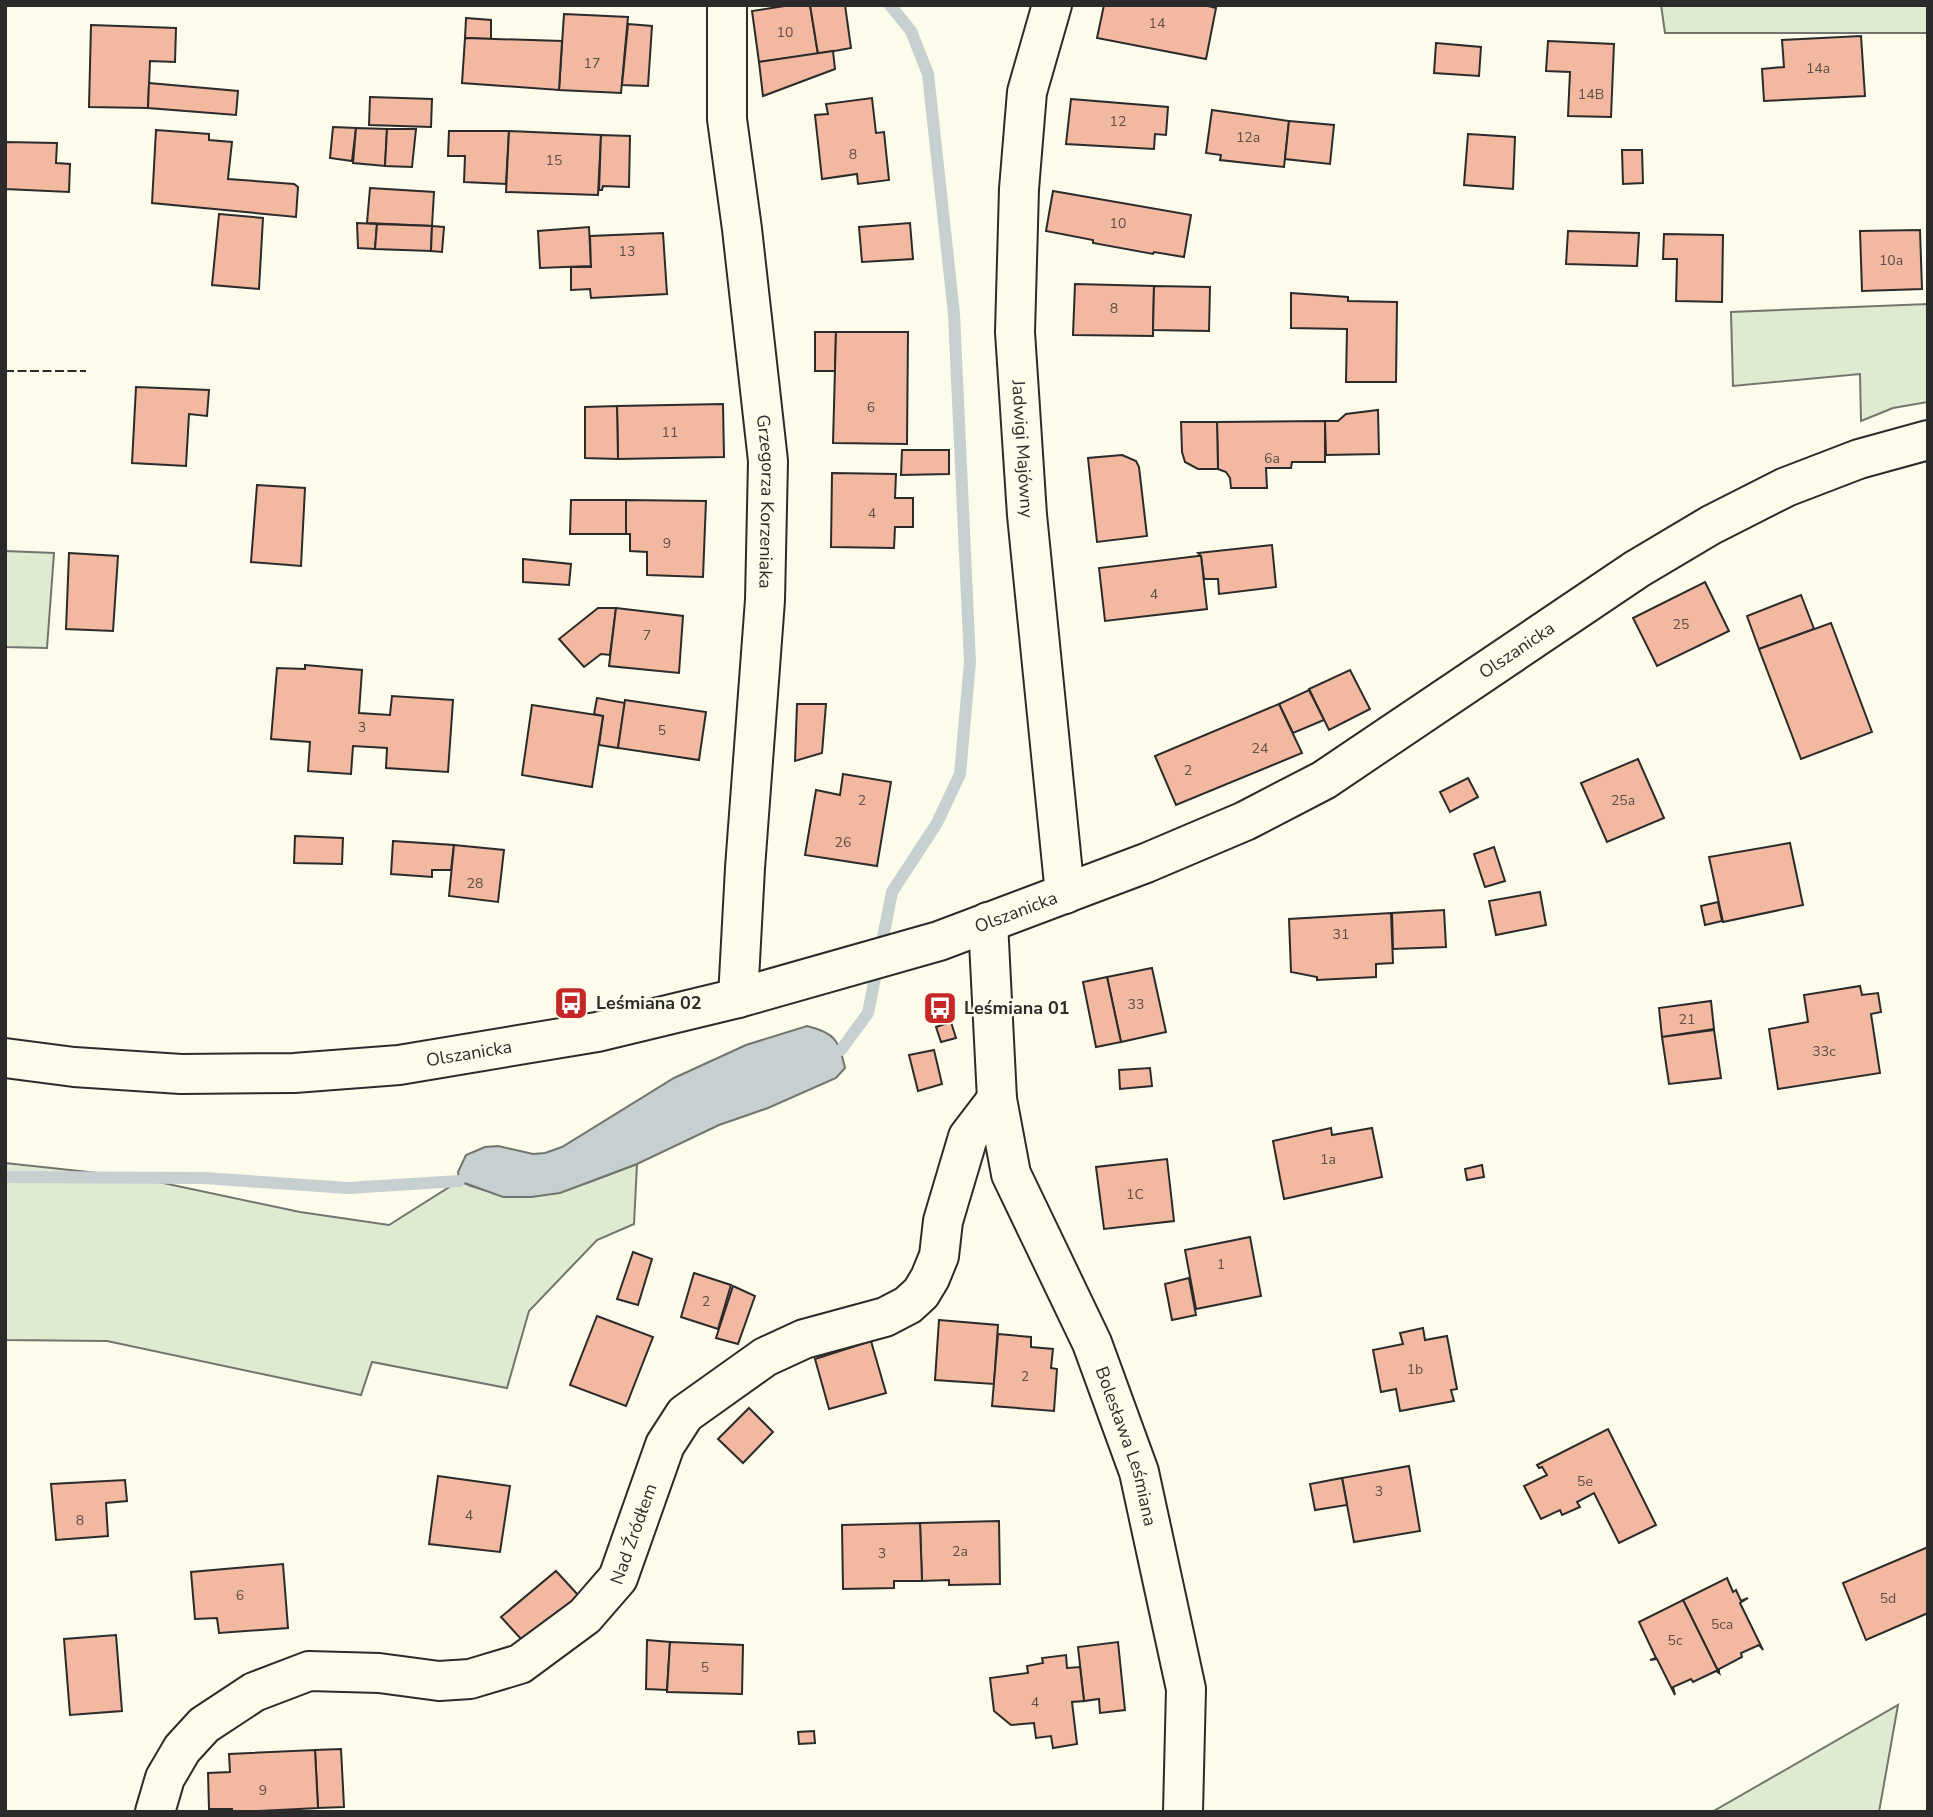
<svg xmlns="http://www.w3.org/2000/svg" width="1933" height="1817" viewBox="0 0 1933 1817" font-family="'Nunito Sans',sans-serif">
<rect width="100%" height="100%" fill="#fdfbea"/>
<!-- green -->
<g fill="#deebd1" stroke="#74746e" stroke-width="2">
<polygon points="1661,5 1928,5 1928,33 1665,33"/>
<polygon points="1928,304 1928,402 1893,408 1861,421 1860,374 1733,386 1731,312"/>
<polygon points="5,551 54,553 47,648 5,647"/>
<path d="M5,1163l130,14 165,35 89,13 70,-44c69,31 114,7 178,-17l-3,60 -37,16 -68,71 -22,77 -135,-26 -11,33 -254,-54 -102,-1z"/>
<polygon points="1898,1705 1879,1812 1712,1812"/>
</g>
<!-- water -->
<path fill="#c7d0d0" stroke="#74746e" stroke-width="2" d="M807,1026c28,7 32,14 38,42l-9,10 -68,30 -49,17 -82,39 -77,29 -29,4h-28l-44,-16 -1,-9 8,-17 19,-8 13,-1 35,8 12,-1 17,-6 112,-69 72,-33z"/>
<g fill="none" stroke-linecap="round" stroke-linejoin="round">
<!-- stream -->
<g stroke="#c7d0d0" stroke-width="12">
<polyline points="841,1050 868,1013 892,892 937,823 960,774 970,662 954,314 928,74 911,31 890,5"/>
<polyline points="5,1177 204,1178 348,1188 459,1181"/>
</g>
</g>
<!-- building -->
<g fill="#f2b8a0" stroke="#2b2b2b" stroke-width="2">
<polygon points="791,5 810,5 818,54 759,62 752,11"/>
<polygon points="810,5 845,5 851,48 818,54"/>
<polygon points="1104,5 1204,5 1216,8 1206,59 1097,38"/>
<polygon points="564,14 628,17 621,93 559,90"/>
<polygon points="466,18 491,20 491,39 465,38"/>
<polygon points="628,24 652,26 648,86 622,85"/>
<polygon points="91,25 176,28 175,62 150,61 148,108 89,107"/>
<polygon points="1861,36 1865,96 1764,101 1762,69 1784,67 1782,40"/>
<polygon points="465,38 562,41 559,90 462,83"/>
<polygon points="1548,41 1614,44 1611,117 1568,116 1570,72 1546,71"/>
<polygon points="1436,43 1481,47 1479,76 1434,73"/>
<polygon points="833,51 835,69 763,96 759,62"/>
<polygon points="149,83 238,91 236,115 148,108"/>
<polygon points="370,97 432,99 431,127 369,125"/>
<polygon points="872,98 876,133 884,132 889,180 858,184 857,174 822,179 815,115 828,114 826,104"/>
<polygon points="1071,99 1168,107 1166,135 1155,134 1154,149 1066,144"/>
<polygon points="1212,110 1289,121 1284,167 1220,160 1221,155 1206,153"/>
<polygon points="1289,121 1334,125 1330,164 1285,159"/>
<polygon points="333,127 356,128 352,161 330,158"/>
<polygon points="356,128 387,129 385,166 353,163"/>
<polygon points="387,129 416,129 412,167 385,166"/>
<polygon points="156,130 209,134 209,140 232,142 228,179 294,184 298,187 296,217 152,203"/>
<polygon points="449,131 509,131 506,184 464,182 465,156 448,156"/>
<polygon points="509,131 601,135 598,195 506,192"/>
<polygon points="1468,134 1515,137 1513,189 1464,185"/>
<polygon points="601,135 630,136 629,187 603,186 602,190 599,190"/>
<polygon points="5,142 57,143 56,163 70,164 69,192 5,189"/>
<polygon points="1622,150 1642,150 1643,183 1623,184"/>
<polygon points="370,188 434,192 432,226 367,223"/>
<polygon points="1053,191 1191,215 1184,257 1154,252 1153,254 1093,243 1093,240 1046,231"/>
<polygon points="219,214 263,218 259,289 212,285"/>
<polygon points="357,223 377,224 375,249 358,248"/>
<polygon points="910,223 913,259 862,262 859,227"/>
<polygon points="377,224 432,226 431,251 375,249"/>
<polygon points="432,226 444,227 442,252 431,251"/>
<polygon points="589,227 591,266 540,268 538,231"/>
<polygon points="1920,230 1922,289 1862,291 1860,231"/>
<polygon points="1568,231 1639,233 1637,266 1566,264"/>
<polygon points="663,233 667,294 591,298 590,289 571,290 571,267 591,267 590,236"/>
<polygon points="1664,234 1723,235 1722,302 1676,301 1677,259 1663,259"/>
<polygon points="1075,284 1154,286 1153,336 1073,335"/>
<polygon points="1154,286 1210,287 1209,331 1153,330"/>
<polygon points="1291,293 1348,297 1348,301 1397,302 1396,382 1346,382 1347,329 1291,328"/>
<polygon points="815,332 836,332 835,371 815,371"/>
<polygon points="836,332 908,332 907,444 833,443"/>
<polygon points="136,387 209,390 207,416 189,414 186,466 132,463"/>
<polygon points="723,404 724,457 618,459 617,406"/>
<polygon points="617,406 618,459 585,458 585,407"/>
<polygon points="1378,410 1379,454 1326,455 1325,421 1338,421 1346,414"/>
<polygon points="1325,421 1325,462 1292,462 1291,468 1266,468 1267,488 1231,488 1230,478 1226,472 1218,469 1217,422"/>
<polygon points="1181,422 1217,422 1218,469 1198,469 1185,462 1182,452"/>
<polygon points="902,450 949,450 949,474 901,475"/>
<polygon points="1122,455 1136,461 1139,467 1147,536 1097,542 1088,458"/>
<polygon points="832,473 896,474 895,498 913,498 913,527 895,527 894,548 831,547"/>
<polygon points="257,485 305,488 301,566 251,562"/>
<polygon points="571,500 626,500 626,534 570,534"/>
<polygon points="626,500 706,501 703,577 647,575 647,552 630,551 630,534 626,534"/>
<polygon points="1272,545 1276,587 1219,594 1218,579 1204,579 1201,556 1198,553"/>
<polygon points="69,553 118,556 113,631 66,629"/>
<polygon points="1198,556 1201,556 1207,609 1105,621 1099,568"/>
<polygon points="523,559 571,564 569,585 523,582"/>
<polygon points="1705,582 1729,631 1657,666 1633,618"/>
<polygon points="1801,595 1814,629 1759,649 1747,616"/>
<polygon points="598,608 616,608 610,655 601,654 584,667 559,639"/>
<polygon points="616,608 683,616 679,673 609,666"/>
<polygon points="1831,623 1872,732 1801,759 1759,649"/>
<polygon points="305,665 362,670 359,713 390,715 392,696 453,700 448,772 386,768 387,748 353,746 351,774 308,771 310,742 271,739 277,668 305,669"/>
<polygon points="1350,670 1370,709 1329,730 1309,689"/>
<polygon points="1309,690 1324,720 1293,733 1279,704"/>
<polygon points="597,698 625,703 618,748 599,745 603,716 594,714"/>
<polygon points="625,700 706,712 699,760 618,748"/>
<polygon points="797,704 826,704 822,753 795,761"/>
<polygon points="1279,704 1302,753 1176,805 1155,756"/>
<polygon points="532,705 603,716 592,787 522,775"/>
<polygon points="1638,759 1664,818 1607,842 1581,783"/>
<polygon points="843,774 891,782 877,866 805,855 816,790 840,795"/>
<polygon points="1468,778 1478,797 1450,812 1440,792"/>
<polygon points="295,836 343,838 342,864 294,863"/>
<polygon points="393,841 454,845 451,870 432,870 432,877 391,874"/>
<polygon points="1790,843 1803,905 1723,922 1709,857"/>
<polygon points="454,845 504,850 498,902 449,896"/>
<polygon points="1494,847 1505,881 1485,887 1474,854"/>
<polygon points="1540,892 1546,925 1496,935 1489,901"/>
<polygon points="1718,902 1722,921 1705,925 1701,906"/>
<polygon points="1444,910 1446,947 1393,949 1392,913"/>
<polygon points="1391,913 1393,963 1376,964 1376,977 1317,980 1317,977 1291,972 1289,919"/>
<polygon points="1152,968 1166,1032 1121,1042 1107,977"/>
<polygon points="1107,977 1121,1042 1096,1047 1083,982"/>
<polygon points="1860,986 1862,995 1878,993 1881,1012 1871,1014 1880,1073 1778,1089 1769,1029 1808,1022 1804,995"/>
<polygon points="1711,1001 1714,1029 1662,1037 1659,1008"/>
<polygon points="951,1022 956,1038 941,1042 936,1027"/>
<polygon points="1714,1030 1721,1078 1669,1084 1662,1037"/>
<polygon points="934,1050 942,1084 918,1091 909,1055"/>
<polygon points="1150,1068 1152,1086 1120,1089 1119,1070"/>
<polygon points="1331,1128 1332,1135 1372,1128 1382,1177 1284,1199 1273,1141"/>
<polygon points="1167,1159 1174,1221 1104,1229 1096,1167"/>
<polygon points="1482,1165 1484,1177 1467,1180 1465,1169"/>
<polygon points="1250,1237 1261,1296 1196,1309 1185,1250"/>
<polygon points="633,1252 652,1259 638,1305 617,1299"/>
<polygon points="694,1273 731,1285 718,1329 681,1317"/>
<polygon points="1189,1278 1196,1315 1172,1320 1165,1284"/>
<polygon points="733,1286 755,1296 738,1344 716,1338"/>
<polygon points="597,1316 653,1337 626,1406 570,1385"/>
<polygon points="939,1320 998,1325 994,1384 935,1380"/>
<polygon points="1423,1328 1425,1340 1447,1336 1457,1389 1451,1390 1454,1401 1400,1411 1396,1389 1381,1392 1373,1350 1403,1344 1400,1333"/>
<polygon points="998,1334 1031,1337 1031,1347 1053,1349 1051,1368 1057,1369 1054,1411 992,1406"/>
<polygon points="871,1341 886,1393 829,1409 815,1359"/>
<polygon points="749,1408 773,1432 743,1463 718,1439"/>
<polygon points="1608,1429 1656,1525 1619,1543 1594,1493 1577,1502 1580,1507 1562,1515 1560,1510 1541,1519 1524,1486 1547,1475 1542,1467 1539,1468 1537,1465"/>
<polygon points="1409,1466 1420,1531 1354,1542 1342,1478"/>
<polygon points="438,1476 510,1486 500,1552 429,1544"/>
<polygon points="1342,1478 1347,1505 1315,1510 1310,1484"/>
<polygon points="125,1480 127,1501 106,1503 108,1536 56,1540 51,1484"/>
<polygon points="999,1521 1000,1584 949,1585 949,1580 922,1581 920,1523"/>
<polygon points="920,1523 922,1581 894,1581 894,1588 843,1589 842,1525"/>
<polygon points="1928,1547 1928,1613 1866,1640 1843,1583"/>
<polygon points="283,1564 288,1628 219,1633 217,1618 195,1619 191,1572"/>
<polygon points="556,1571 579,1596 542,1629 522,1640 501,1617"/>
<polygon points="1727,1578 1733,1592 1736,1590 1741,1601 1748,1598 1740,1603 1763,1650 1759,1645 1741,1653 1742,1657 1719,1669 1719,1673 1683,1600"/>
<polygon points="1683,1600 1719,1673 1716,1671 1693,1682 1691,1679 1673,1687 1675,1695 1657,1659 1650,1660 1656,1658 1639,1622"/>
<polygon points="116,1635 122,1711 70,1715 64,1639"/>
<polygon points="647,1640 670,1642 667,1690 646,1689"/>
<polygon points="670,1642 743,1645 742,1694 667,1692"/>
<polygon points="1118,1642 1125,1710 1100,1713 1099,1699 1084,1701 1078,1647"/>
<polygon points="1066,1655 1067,1668 1080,1667 1084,1701 1072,1702 1077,1744 1053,1748 1051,1736 1036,1738 1034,1723 1011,1725 994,1711 990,1678 1028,1673 1027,1666 1043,1663 1042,1658"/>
<polygon points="814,1731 815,1743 799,1744 798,1732"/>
<polygon points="341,1749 344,1807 318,1808 315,1750"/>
<polygon points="315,1750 318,1808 240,1812 232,1812 232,1809 209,1809 208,1773 230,1772 229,1754"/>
</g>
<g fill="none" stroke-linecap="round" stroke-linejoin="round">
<!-- minor casing -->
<g stroke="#2b2b2b" stroke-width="42">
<g id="minor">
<path id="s1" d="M727,5v114l15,110 26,232 -3,139 -20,268 -7,130"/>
<path id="s2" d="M1052,5l-25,87 -8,97 -4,143 12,183 38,379"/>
<path id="s3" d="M988,922l9,177 14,75 81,169 47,129 47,217 -3,123"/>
<path id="s4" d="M155,1812l10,-34 17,-29 22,-24 50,-33 55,-21 70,2 60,8 31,-2 50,-15 65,-48 33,-38 47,-133 20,-31 80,-57 39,-18 81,-22 23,-12 13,-12 9,-15 9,-22 4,-35 25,-84 29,-38"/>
</g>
</g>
<!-- tertiary casing -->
<g stroke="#2b2b2b" stroke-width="42">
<g id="tertiary">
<path id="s5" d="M5,1058l69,9 107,7 113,-1 105,-8 198,-33 141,-34 201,-57 207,-78 99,-42 79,-41 313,-211 74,-44 75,-38 73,-28 69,-19"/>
</g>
</g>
<!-- minor -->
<use href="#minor" stroke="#fdfbea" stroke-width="38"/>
<!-- tertiary -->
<use href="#tertiary" stroke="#fdfbea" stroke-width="38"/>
<!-- fence -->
<polyline stroke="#2b2b2b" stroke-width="2" stroke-dasharray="9 3.5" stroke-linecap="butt" points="5,371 86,371"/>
</g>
<!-- icons -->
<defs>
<g id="bus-square" transform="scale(1.75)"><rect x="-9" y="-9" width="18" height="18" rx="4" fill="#c62828" stroke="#fdfbea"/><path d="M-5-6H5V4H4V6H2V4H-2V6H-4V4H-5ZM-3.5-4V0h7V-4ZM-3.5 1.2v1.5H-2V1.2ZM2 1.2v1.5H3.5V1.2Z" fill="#fff"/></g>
</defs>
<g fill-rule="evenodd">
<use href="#bus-square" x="571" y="1003"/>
<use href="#bus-square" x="940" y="1008"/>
</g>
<g text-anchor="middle" stroke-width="5" stroke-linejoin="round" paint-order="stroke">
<!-- number labels -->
<g font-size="14" fill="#5d4e48">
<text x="1157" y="28">14</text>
<text x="785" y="37">10</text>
<text x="592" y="68">17</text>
<text x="1818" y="73">14a</text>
<text x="1591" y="99">14B</text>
<text x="1118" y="126">12</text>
<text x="1248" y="142">12a</text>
<text x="853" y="159">8</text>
<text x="554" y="165">15</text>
<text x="1118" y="228">10</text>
<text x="627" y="256">13</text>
<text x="1891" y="265">10a</text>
<text x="1114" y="313">8</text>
<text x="871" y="412">6</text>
<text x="670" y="437">11</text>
<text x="1272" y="463">6a</text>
<text x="872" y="518">4</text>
<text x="667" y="548">9</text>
<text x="1154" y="599">4</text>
<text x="1681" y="629">25</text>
<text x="647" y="640">7</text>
<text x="362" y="732">3</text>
<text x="662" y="735">5</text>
<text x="1260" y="753">24</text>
<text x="1188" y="775">2</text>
<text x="862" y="805">2</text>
<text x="1623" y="805">25a</text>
<text x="843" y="847">26</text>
<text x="475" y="888">28</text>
<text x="1341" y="939">31</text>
<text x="1136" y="1009">33</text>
<text x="1687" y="1024">21</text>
<text x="1824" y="1056">33c</text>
<text x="1328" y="1164">1a</text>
<text x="1135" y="1199">1C</text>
<text x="1221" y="1269">1</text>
<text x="706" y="1306">2</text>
<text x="1415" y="1374">1b</text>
<text x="1025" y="1381">2</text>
<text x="1585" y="1486">5e</text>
<text x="1379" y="1496">3</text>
<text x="469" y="1520">4</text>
<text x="80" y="1525">8</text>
<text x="960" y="1556">2a</text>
<text x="882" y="1558">3</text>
<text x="240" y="1600">6</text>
<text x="1888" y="1603">5d</text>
<text x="1722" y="1629">5ca</text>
<text x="1675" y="1645">5c</text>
<text x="705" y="1672">5</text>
<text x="1035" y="1707">4</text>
<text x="263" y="1795">9</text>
</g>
<!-- street labels -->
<g font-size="18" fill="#2b2b2b" stroke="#fdfbea">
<text dy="6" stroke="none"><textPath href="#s2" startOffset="448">Jadwigi Majówny</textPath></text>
<text dy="6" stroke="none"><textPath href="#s1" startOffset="499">Grzegorza Korzeniaka</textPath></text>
<text dy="6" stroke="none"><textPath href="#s5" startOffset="1600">Olszanicka</textPath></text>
<text dy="6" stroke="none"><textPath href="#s5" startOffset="1032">Olszanicka</textPath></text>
<text dy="6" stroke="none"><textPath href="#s5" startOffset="466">Olszanicka</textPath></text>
<text dy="6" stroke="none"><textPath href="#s3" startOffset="550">Bolesława Leśmiana</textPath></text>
<text dy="6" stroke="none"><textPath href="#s4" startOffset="612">Nad Źródłem</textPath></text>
</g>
<!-- poi labels -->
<g font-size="18" font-weight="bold" fill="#2b2b2b" stroke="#fdfbea" text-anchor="start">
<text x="596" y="1009">Leśmiana 02</text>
<text x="964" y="1014">Leśmiana 01</text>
</g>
</g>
<!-- border -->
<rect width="1933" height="1817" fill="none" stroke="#2b2b2b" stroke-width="14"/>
</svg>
